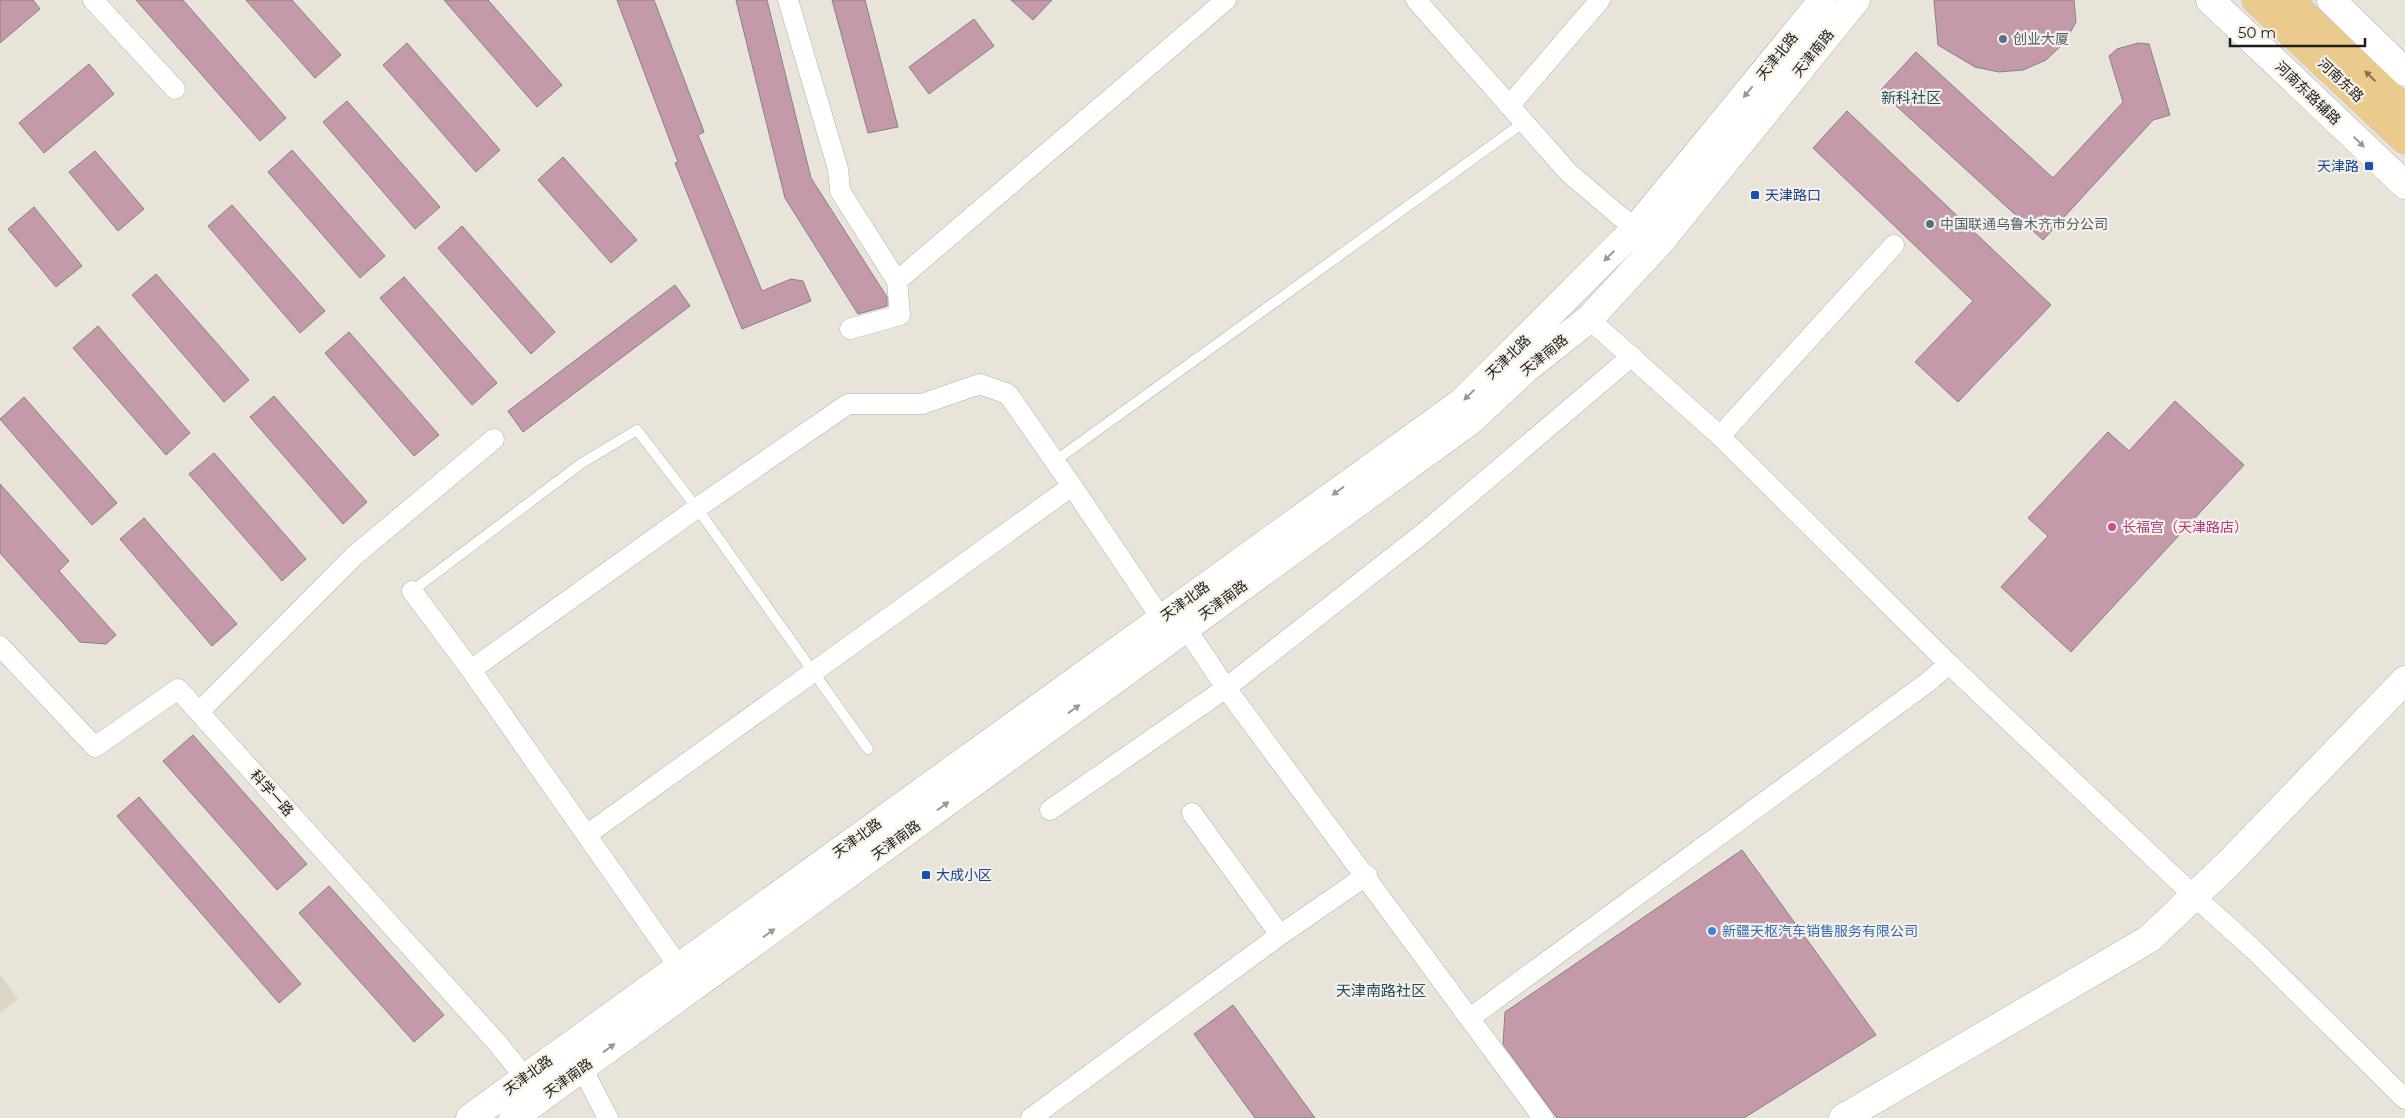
<svg xmlns="http://www.w3.org/2000/svg" width="2405" height="1118" viewBox="0 0 2405 1118" font-family="Montserrat,'Noto Sans SC',sans-serif">
<rect width="100%" height="100%" fill="#e8e4d9"/>
<!-- built -->
<polygon fill="#ded6c5" points="0,975 18,999 0,1013"/>
<!-- building -->
<g fill="#c49aaa" stroke="#8a7f83">
<polygon points="0,0 33,0 40,9 0,43"/>
<polygon points="136,0 183,0 286,118 260,141"/>
<polygon points="246,0 292,0 341,55 315,78"/>
<polygon points="444,0 488,0 562,85 537,107"/>
<polygon points="617,0 654,0 704,132 698,135 762,291 791,279 803,281 811,301 742,329 675,163 678,162"/>
<polygon points="736,0 767,0 811,178 887,297 887,306 858,314 785,198"/>
<polygon points="832,0 865,0 898,127 868,133"/>
<polygon points="1011,0 1052,0 1033,20"/>
<polygon points="1934,0 2074,0 2076,22 2064,43 2046,60 2023,70 1999,72 1975,67 1938,45"/>
<polygon points="974,19 994,46 929,94 909,67"/>
<polygon points="407,43 500,150 476,172 383,65"/>
<polygon points="2138,43 2149,44 2170,115 2153,120 2043,240 1880,91 1916,52 2053,178 2123,102 2109,56 2117,49"/>
<polygon points="89,64 114,94 44,153 19,123"/>
<polygon points="347,101 440,207 415,229 323,122"/>
<polygon points="1847,111 2051,305 1958,402 1915,362 1973,301 1813,148"/>
<polygon points="292,150 385,256 360,278 268,172"/>
<polygon points="95,151 144,209 118,231 69,172"/>
<polygon points="563,157 637,240 611,263 538,180"/>
<polygon points="232,205 325,311 300,333 208,226"/>
<polygon points="34,207 82,266 56,287 8,229"/>
<polygon points="462,226 555,332 531,354 438,248"/>
<polygon points="156,274 249,380 224,402 132,295"/>
<polygon points="404,277 497,383 472,405 380,298"/>
<polygon points="675,285 690,306 523,432 508,411"/>
<polygon points="98,326 190,433 166,455 73,348"/>
<polygon points="349,332 439,435 414,456 325,353"/>
<polygon points="274,396 367,502 343,524 250,417"/>
<polygon points="24,397 117,503 92,525 0,419"/>
<polygon points="2175,401 2244,465 2071,652 2001,587 2048,536 2028,518 2108,432 2129,451"/>
<polygon points="214,453 306,559 282,581 189,474"/>
<polygon points="0,484 69,561 59,571 116,635 106,644 80,642 0,553"/>
<polygon points="144,518 237,624 212,646 120,539"/>
<polygon points="193,735 307,864 277,890 163,761"/>
<polygon points="139,797 301,984 279,1003 117,816"/>
<polygon points="1742,850 1876,1035 1744,1118 1557,1118 1503,1044 1505,1012"/>
<polygon points="329,886 444,1015 414,1042 299,913"/>
<polygon points="1233,1005 1315,1118 1255,1118 1194,1034"/>
</g>
<g fill="none" stroke-linecap="round" stroke-linejoin="round">
<!-- lane casing -->
<g stroke="#b7b2a9" stroke-width="11">
<g id="lane">
<polyline points="1055,461 1524,122"/>
<polyline points="412,591 582,463 637,430 697,508 868,749"/>
</g>
</g>
<!-- street casing -->
<g stroke="#b7b2a9" stroke-width="21">
<g id="street">
<polyline points="93,0 175,89"/>
<polyline points="788,0 838,169 840,191 897,281 900,315 850,329"/>
<polyline points="1416,0 1569,173 1622,218 1648,234"/>
<polyline points="1509,106 1600,0"/>
<polyline points="897,281 1226,0"/>
<polyline points="1589,319 1720,436 1949,664 2193,895 2253,949 2405,1099"/>
<polyline points="1720,436 1894,245"/>
<polyline points="412,591 471,670 679,967"/>
<polyline points="1185,627 1226,688 1543,1118"/>
<polyline points="0,646 95,747 178,689 499,1045 525,1078"/>
<polyline points="471,670 697,508 848,404 922,404 980,384 1008,394 1072,486"/>
<polyline points="199,712 354,556 494,439"/>
<polyline points="1050,810 1226,688 1426,531 1632,356"/>
<polyline points="1192,813 1280,935"/>
<polyline points="588,834 1072,486 1161,618"/>
<polyline points="1470,1018 1928,682 1949,664"/>
<polyline points="582,1068 608,1118"/>
<polyline points="1031,1118 1280,935 1367,875"/>
</g>
</g>
<!-- secondary casing -->
<g stroke="#b7b2a9" stroke-width="29">
<g id="secondary">
<polyline points="2210,0 2405,185"/>
<polyline points="2331,0 2405,72"/>
<polyline points="470,1118 1462,402 1637,227 1823,0"/>
<polyline points="513,1118 1470,421 1528,367 1589,319 1661,241 1856,0"/>
<polyline points="1843,1118 2149,939 2229,863 2405,680"/>
</g>
</g>
<!-- primary casing -->
<g stroke="#c4c4c3" stroke-width="29">
<g id="primary">
<polyline points="2256,0 2405,140"/>
<polyline points="2289,0 2405,110"/>
</g>
</g>
<!-- lane -->
<use href="#lane" stroke="#fff" stroke-width="10"/>
<!-- street -->
<use href="#street" stroke="#fff" stroke-width="20"/>
<!-- secondary -->
<use href="#secondary" stroke="#fff" stroke-width="28"/>
<!-- primary -->
<use href="#primary" stroke="#ebca8d" stroke-width="28"/>
</g>
<!-- one-way arrows -->
<defs><path id="oneway-solid" d="M-6-.8H1V-3.2L6.5 0L1 3.2V.8H-6Z" transform="scale(1.25)"/></defs>
<use fill="#847453" href="#oneway-solid" transform="translate(2370 76) rotate(-136)"/>
<g fill="#9a9998">
<use href="#oneway-solid" transform="translate(1748 92) rotate(129)"/>
<use href="#oneway-solid" transform="translate(2359 142) rotate(44)"/>
<use href="#oneway-solid" transform="translate(1609 256) rotate(135)"/>
<use href="#oneway-solid" transform="translate(1469 395) rotate(136)"/>
<use href="#oneway-solid" transform="translate(1338 491) rotate(144)"/>
<use href="#oneway-solid" transform="translate(1074 709) rotate(-36)"/>
<use href="#oneway-solid" transform="translate(943 806) rotate(-36)"/>
<use href="#oneway-solid" transform="translate(769 933) rotate(-36)"/>
<use href="#oneway-solid" transform="translate(609 1048) rotate(-36)"/>
</g>
<!-- markers -->
<g fill="#5c6f8a" stroke="#f5f1e7" stroke-width="2">
<circle cx="2003" cy="39" r="5"/>
<circle cx="1930" cy="224" r="5"/>
</g>
<g fill="#1a4fb4" stroke="#f5f1e7" stroke-width="2">
<rect x="2364" y="161" width="10" height="10" rx="2.5"/>
<rect x="1750" y="190" width="10" height="10" rx="2.5"/>
<rect x="921" y="870" width="10" height="10" rx="2.5"/>
</g>
<circle fill="#d1479c" stroke="#f5f1e7" stroke-width="2" cx="2112" cy="527" r="5"/>
<circle fill="#3f7fe0" stroke="#f5f1e7" stroke-width="2" cx="1712" cy="931" r="5"/>
<g text-anchor="middle" stroke-width="4.5" stroke-linejoin="round" paint-order="stroke">
<!-- service labels -->
<g font-size="14" fill="#4e5e75" stroke="#f5f1e7" text-anchor="start">
<text x="2013" y="44">创业大厦</text>
<text x="1940" y="229">中国联通乌鲁木齐市分公司</text>
</g>
<!-- street labels -->
<g font-size="14" fill="#1e1d19" stroke="#f5f1e7">
<text transform="translate(1813 53) rotate(-51)" y="5">天津南路</text>
<text transform="translate(1777 56) rotate(-51)" y="5">天津北路</text>
<text transform="translate(2341 80) rotate(43)" y="5">河南东路</text>
<text transform="translate(2308 93) rotate(44)" y="5">河南东路辅路</text>
<text transform="translate(1544 355) rotate(-39)" y="5">天津南路</text>
<text transform="translate(1508 357) rotate(-44)" y="5">天津北路</text>
<text transform="translate(1223 600) rotate(-36)" y="5">天津南路</text>
<text transform="translate(1185 601) rotate(-36)" y="5">天津北路</text>
<text transform="translate(272 793) rotate(48)" y="5">科学一路</text>
<text transform="translate(857 838) rotate(-36)" y="5">天津北路</text>
<text transform="translate(896 840) rotate(-36)" y="5">天津南路</text>
<text transform="translate(528 1075) rotate(-36)" y="5">天津北路</text>
<text transform="translate(568 1078) rotate(-36)" y="5">天津南路</text>
</g>
<!-- transit labels -->
<g font-size="14" fill="#164399" stroke="#f5f1e7" text-anchor="start">
<text x="2359" y="171" text-anchor="end">天津路</text>
<text x="1765" y="200">天津路口</text>
<text x="936" y="880">大成小区</text>
</g>
<!-- hotel labels -->
<g font-size="14" fill="#b23c85" stroke="#f5f1e7" text-anchor="start">
<text x="2122" y="532">长福宫（天津路店）</text>
</g>
<!-- shop labels -->
<g font-size="14" fill="#366cbe" stroke="#f5f1e7" text-anchor="start">
<text x="1722" y="936">新疆天枢汽车销售服务有限公司</text>
</g>
<!-- neighbourhood labels -->
<g font-size="15" fill="#1f4f61" stroke="#f5f1e7">
<text x="1911" y="103">新科社区</text>
<text x="1381" y="996">天津南路社区</text>
</g>
</g>
<!-- scale -->
<path d="M2230 38v8h135v-8" fill="none" stroke="#1e1d19" stroke-width="2.5"/>
<text x="2238" y="38" font-size="15" fill="#1e1d19" stroke="#f5f1e7" stroke-width="4" paint-order="stroke">50 m</text>
</svg>
